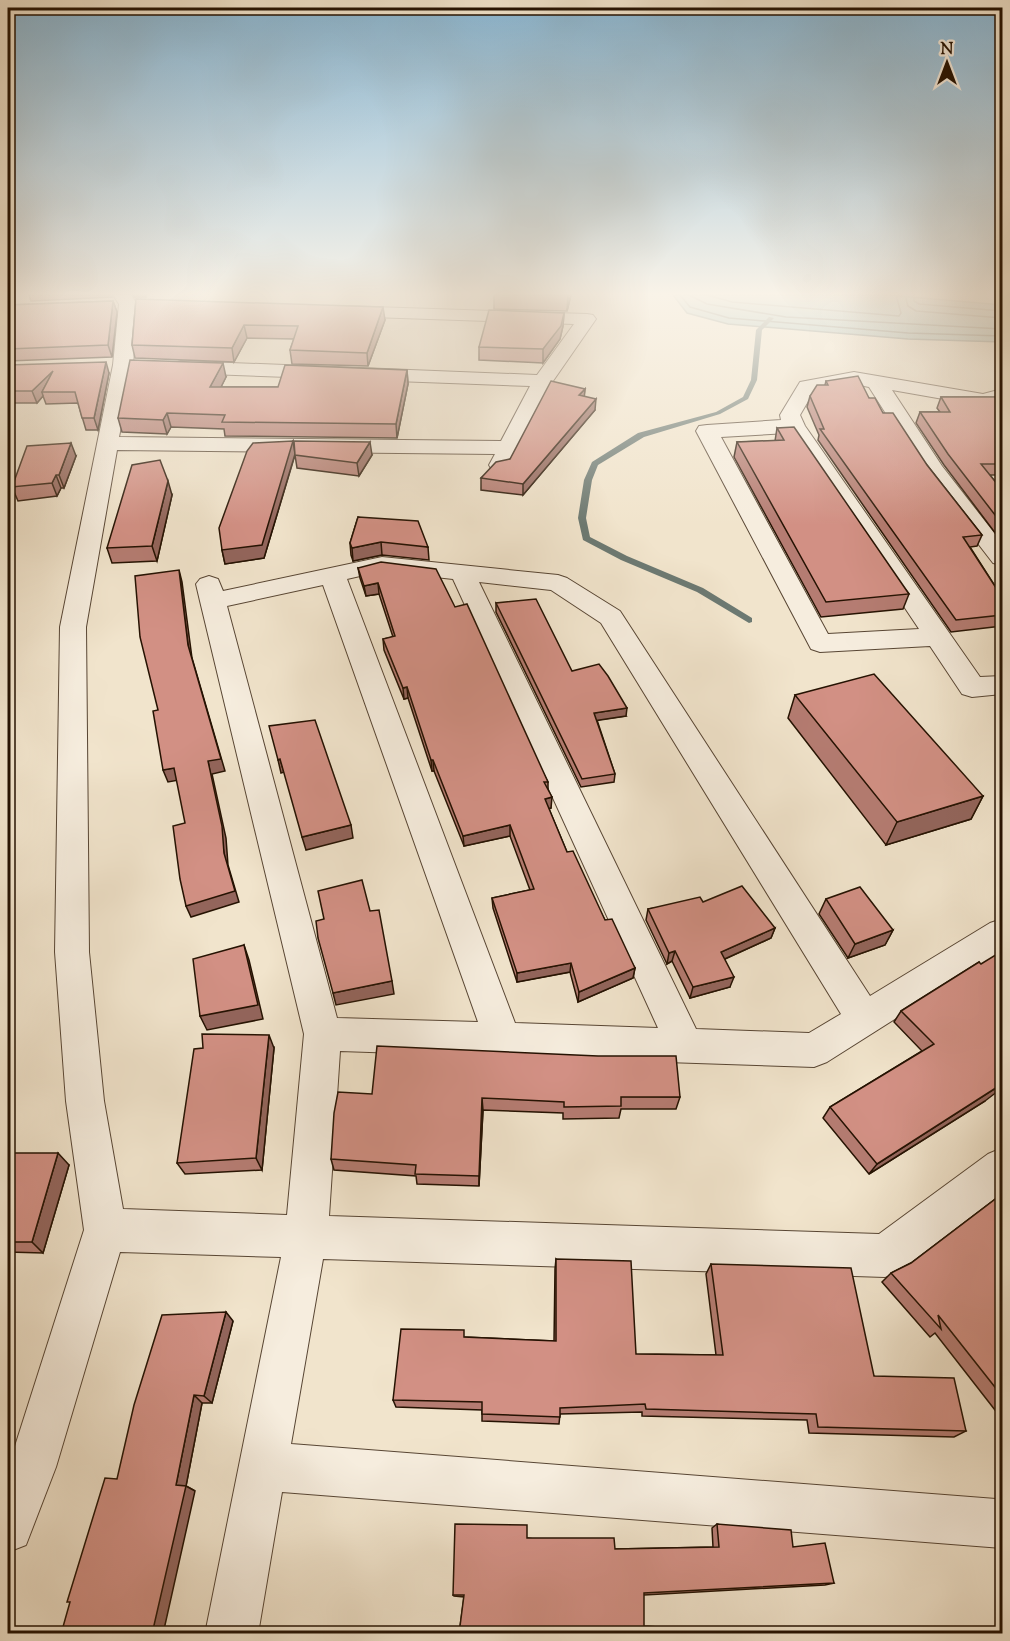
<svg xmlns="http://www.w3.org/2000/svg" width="1010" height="1641" viewBox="0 0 1010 1641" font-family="'Sorts Mill Goudy',serif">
<rect width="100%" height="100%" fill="#f1e4cc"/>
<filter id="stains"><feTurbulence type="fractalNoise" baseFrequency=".00333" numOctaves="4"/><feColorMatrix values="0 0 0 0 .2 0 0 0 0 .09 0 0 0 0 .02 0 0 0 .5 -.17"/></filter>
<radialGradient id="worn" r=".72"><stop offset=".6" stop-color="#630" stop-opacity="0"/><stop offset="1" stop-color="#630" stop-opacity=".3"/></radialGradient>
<!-- water -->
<polygon fill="#9bbebc" stroke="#6c7972" stroke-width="1.5" points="673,295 888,295 1002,305 1002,342 908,339 728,324 687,313"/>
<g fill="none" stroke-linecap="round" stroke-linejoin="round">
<!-- shore -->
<g stroke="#60685f" stroke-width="1.5">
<polyline points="680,295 690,307 729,318 908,333 1002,336"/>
<polyline points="689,295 707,304 786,317 1002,329"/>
<polyline points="707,295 732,302 899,316 901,313 896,295"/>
<polyline points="905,295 908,306 916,311 1002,318"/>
<polyline points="913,295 914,301 919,304 1002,311"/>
</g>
<!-- stream -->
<polygon fill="#6c7972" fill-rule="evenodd" points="769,317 774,318 762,330 757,380 748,399 720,414 644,437 598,465 592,480 586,518 590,537 627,556 703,588 752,618 752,622 749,623 697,592 621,560 583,540 578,518 584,480 592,462 638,433 716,412 743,397 751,380 756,330"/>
<!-- minor casing -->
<g stroke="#584634" stroke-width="2">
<g id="minor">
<path d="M113,295h18l6,9 -4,61 -14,72 382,4 29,-55 -349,-13 -7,-2 -3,-4 3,-4 7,-2 356,14 37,-51 -232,-8 -6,-1 -3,-4 3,-4 6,-1 245,8 6,1 3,4 -43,62 -45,89 -8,2 -8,-2 -3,-5 6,-11 -378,-4 -31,177 3,325 15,149 19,108 164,6 17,-181 -104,-433 -4,-17 4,-5 9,-3 9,3 5,12 159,-34 176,18 9,3 53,33 250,385 120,-73 12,-4v32l-175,111 -13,5 -474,-16 -11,165 550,18 109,-80 14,-6v45l-102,78 -15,6 -562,-18 -32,185 705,55 6,-3v52l-720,-56 -24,142h-53l76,-377 -161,-5 -64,215 -30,78 -18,7v-84l76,-238 -18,-129 -11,-149 5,-325 53,-262 6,-61zM382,571l71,8 205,449 -143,-5 -168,-444zM479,582l72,8 50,33 240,391 -32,19 -113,-4zM323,585l155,437 -141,-4 -110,-412z"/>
<path d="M854,372l129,22 19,-5v12l-19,5 -91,-16 50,76 60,77v22l-9,-2 -68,-88 -56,-88 -15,-3 -40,7 -14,24 5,11 175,251 22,-1v18l-30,3 -10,-3 -32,-48 -110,6 -9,-3 -115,-218 3,-5 8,-1 74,-5 -1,-5 20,-33zM788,433l131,196 -91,5 -107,-197z"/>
</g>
</g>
<!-- minor -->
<use href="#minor" fill="#f6edde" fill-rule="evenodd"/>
</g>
<!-- wall -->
<g fill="#b57c72" stroke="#251202" stroke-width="1.5">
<polygon points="29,295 112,295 112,297 31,301"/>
<polygon points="133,295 146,295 146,297 134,297"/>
<polygon points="494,295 571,295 567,311 494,309"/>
<polygon points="136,299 385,320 368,366 292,364 290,350 294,339 247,338 234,362 135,358 132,345"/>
<polygon points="113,301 117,312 112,357 8,361 8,305"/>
<polygon points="564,313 563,326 560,339 543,363 479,360 479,347"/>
<polygon points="8,365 109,373 98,430 86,430 78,403 46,404 43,396 37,403 8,403"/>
<polygon points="407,370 408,384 397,438 225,436 224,429 171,427 167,434 122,432 118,418 226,377 221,387 278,387"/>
<polygon points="826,381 869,398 883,413 927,465 982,535 977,546 970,547 1002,597 1002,626 951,632 818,440 819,435 807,407 810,396 825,385"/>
<polygon points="585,389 584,396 595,410 523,495 481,490 481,478 510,459"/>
<polygon points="941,397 1002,397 1002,475 990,475 1002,490 1002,542 944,465 916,423 920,412 940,412 937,408"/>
<polygon points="777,428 909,594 903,609 821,617 734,457 737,442 775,441"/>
<polygon points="293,441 294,452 372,455 359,476 297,468 295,455 264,558 225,564 222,550"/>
<polygon points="76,456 64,488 61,488 57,496 18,501 12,487"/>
<polygon points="172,495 157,561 112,563 107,548"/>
<polygon points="358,517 428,547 429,560 382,555 353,561 351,555 350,543"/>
<polygon points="358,568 455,607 548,782 548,790 551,808 549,809 567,852 605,920 635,968 633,978 578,1002 570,972 517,982 493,908 492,898 530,890 510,836 464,846 434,771 432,771 408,698 404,699 384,650 383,639 393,637 379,594 366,596 360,578"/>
<polygon points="496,603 572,671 626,716 597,720 615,774 614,782 581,787 496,612"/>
<polygon points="795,695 983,796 971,819 886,845 788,718"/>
<polygon points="826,899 893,930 885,945 848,958 819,914"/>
<polygon points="703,902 775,928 771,938 725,959 730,987 690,998 672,961 667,964 646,920 648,909"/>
<polygon points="979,962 985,1101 869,1174 823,1118 830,1107 922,1051 894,1022 901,1011"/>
<polygon points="274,1048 262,1170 185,1174 177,1163"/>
<polygon points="372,1094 680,1097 676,1109 621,1109 619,1118 563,1119 563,1113 483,1110 479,1186 417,1184 416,1176 334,1170 331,1159"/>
<polygon points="8,1153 69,1165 43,1253 8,1252"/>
<polygon points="1002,1194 1002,1419 935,1333 930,1337 882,1282 891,1273 911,1263"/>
<polygon points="556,1259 636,1354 716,1355 706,1274 711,1264 874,1376 966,1431 954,1437 809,1433 807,1420 642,1416 642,1412 560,1414 559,1424 482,1421 482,1410 396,1407 393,1400 465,1337 554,1341 555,1269"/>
<polygon points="233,1321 212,1403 202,1403 186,1486 195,1491 117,1479"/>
<polygon points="717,1524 793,1547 834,1583 825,1585 644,1595 459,1634 464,1597 454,1596 453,1595 527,1538 615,1549 713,1547 712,1528"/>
</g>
<!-- shaded-wall -->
<g fill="#93655c" stroke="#251202" stroke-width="1.5">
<polygon points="568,295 571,295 567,311"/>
<polygon points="113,301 117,312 112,357 108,345"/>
<polygon points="383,307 385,320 368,366 367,353"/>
<polygon points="564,313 563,326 560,339 543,363 543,349"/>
<polygon points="244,325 247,338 234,362 232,348"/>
<polygon points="106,362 109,373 98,430 94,418"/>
<polygon points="223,363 226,377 214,401 210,387"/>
<polygon points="407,370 408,384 397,438 396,424"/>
<polygon points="53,371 42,392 43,396 37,403 32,391"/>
<polygon points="585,389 584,400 579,395"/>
<polygon points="596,399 595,410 523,495 523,484"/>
<polygon points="167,413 171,427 167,434 163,420"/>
<polygon points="293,441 295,454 264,558 225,564 222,550"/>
<polygon points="370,442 372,455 359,476 357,463"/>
<polygon points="71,443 76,456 64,488 59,475"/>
<polygon points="56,475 61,488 57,496 52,483"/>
<polygon points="168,481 172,495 157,561 152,546"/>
<polygon points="381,542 382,555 353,561 352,548"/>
<polygon points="179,570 182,582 192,658 225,771 212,774 226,838 228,865 239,902 191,917 186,906 224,853 188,645"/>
<polygon points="378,583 379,594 366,596 364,586"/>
<polygon points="407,687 408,698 404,699 403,688"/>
<polygon points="627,708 626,716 593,721 594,713"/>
<polygon points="280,759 284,772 281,773 278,760"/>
<polygon points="431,760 433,760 434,771 432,771"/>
<polygon points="174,768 179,780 168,782 163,770"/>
<polygon points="983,796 971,819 886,845 897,822"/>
<polygon points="552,797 551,808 544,810 545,799"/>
<polygon points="351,825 353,838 306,850 302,837"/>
<polygon points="510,825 510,836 464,846 463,836"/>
<polygon points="775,928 771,938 718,962 721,952"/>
<polygon points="893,930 885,945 848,958 855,944"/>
<polygon points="244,945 249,960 263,1019 207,1030 200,1016"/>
<polygon points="675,951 672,961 667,964 669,953"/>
<polygon points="571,963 570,972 517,982 517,973"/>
<polygon points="635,968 633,978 578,1002 579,992"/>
<polygon points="734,977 730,987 690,998 693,987"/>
<polygon points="392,981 394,994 336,1005 333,993"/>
<polygon points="269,1035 274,1048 262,1170 256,1158"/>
<polygon points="1002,1084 1002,1088 985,1101 869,1174 877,1164"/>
<polygon points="482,1098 483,1110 479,1186 479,1176"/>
<polygon points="58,1153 69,1165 43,1253 32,1242"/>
<polygon points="226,1312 233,1321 212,1403 204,1396"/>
<polygon points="194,1395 202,1403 186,1486 195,1491 163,1634 152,1634 176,1485"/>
</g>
<!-- building -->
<g fill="#d29084" stroke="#251202" stroke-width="1.5">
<polygon points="136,299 383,307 367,353 290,350 298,326 244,325 232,348 132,345"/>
<polygon points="113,301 108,345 8,349 8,305"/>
<polygon points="489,310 564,313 561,326 543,349 479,347"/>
<polygon points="130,360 223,363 210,387 278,387 285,365 407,370 396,424 222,422 225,415 167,413 163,420 118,418"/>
<polygon points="106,362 94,418 82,418 75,392 42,392 53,371 32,391 8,391 8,365"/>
<polygon points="858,376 869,398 875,398 883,413 893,413 927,465 982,535 963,537 1002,597 1002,615 956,620 820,429 824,429 810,396 817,385 828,385 826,381"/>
<polygon points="551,381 585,389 579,395 596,399 523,484 481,478 496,462 510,459"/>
<polygon points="941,397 1002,397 1002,464 981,464 1002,490 1002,524 948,454 920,412 950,412"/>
<polygon points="794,427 909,594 826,602 737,442 784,440 777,428"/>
<polygon points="293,441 262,545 222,550 219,528 247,451 253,443"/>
<polygon points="294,441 370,442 357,463 295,455"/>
<polygon points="71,443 59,475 56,475 52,483 12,487 27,446"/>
<polygon points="160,460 168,481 152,546 107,548 132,465"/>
<polygon points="358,517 418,521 428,547 381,542 352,548 350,543"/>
<polygon points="381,562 436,569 455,607 467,604 548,782 544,782 552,797 545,799 567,852 573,851 605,920 612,919 635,968 579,992 571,963 517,973 492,898 534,889 510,825 463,836 433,760 431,760 407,687 403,688 383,639 395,636 378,583 364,586 358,568"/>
<polygon points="179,570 188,645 221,759 208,761 222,826 224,853 235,891 186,906 180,879 173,826 185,823 174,768 163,770 153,711 158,710 140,637 135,576"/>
<polygon points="536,599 572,671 599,664 608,676 627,708 594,713 615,774 582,779 496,603"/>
<polygon points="874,674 983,796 897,822 795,695"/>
<polygon points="315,720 351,825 302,837 280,759 278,760 269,726"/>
<polygon points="362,880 370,911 379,910 392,981 333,993 318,938 316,921 324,919 318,891"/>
<polygon points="742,886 775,928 721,952 734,977 693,987 675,951 669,953 648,909 700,897 703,902"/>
<polygon points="860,887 893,930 855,944 826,899"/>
<polygon points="244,945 258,1005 200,1016 193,959"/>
<polygon points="1002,951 1002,1084 877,1164 830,1107 934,1044 901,1011 979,962 981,964"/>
<polygon points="202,1034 269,1035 256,1158 177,1163 194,1049 203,1048"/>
<polygon points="377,1046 598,1056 676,1056 680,1097 621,1097 621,1106 564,1107 564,1102 482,1098 479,1176 415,1174 416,1165 331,1159 334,1113 338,1092 372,1094"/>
<polygon points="8,1153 58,1153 32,1242 8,1242"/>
<polygon points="1002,1194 1002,1396 938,1315 941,1329 891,1273 911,1263"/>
<polygon points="556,1259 631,1261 636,1354 723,1355 711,1264 851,1268 874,1376 954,1378 966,1431 818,1427 816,1414 646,1409 645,1404 560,1408 560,1417 482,1414 482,1402 393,1400 401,1329 464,1330 464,1337 556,1341"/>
<polygon points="226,1312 204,1396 194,1395 176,1485 186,1486 152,1634 61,1634 70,1602 67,1602 105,1478 117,1479 134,1405 162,1315"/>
<polygon points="455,1524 527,1525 527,1538 614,1538 615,1549 719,1547 717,1524 791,1530 793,1547 825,1543 834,1583 644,1593 644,1626 765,1634 459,1634 464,1595 453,1595"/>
</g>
<!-- sky -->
<linearGradient id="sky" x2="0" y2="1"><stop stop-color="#89b8d6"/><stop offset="0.56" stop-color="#f9f3e8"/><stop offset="1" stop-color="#f9f3e8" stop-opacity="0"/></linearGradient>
<rect width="1010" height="525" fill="url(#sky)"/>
<!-- margin -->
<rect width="1010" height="1641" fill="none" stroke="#f1e4cc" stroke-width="30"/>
<rect x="9" y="9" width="992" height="1623" fill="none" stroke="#251202" stroke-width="3"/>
<rect x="15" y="15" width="980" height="1611" fill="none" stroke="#251202" stroke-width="1.5"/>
<!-- north arrow -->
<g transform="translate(947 63)" stroke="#f6edde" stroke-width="4.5" paint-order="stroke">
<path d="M0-4.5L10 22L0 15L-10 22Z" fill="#251202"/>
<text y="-9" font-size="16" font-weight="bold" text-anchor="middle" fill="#251202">N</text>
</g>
<rect width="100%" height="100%" filter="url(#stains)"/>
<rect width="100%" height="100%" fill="url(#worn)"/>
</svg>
